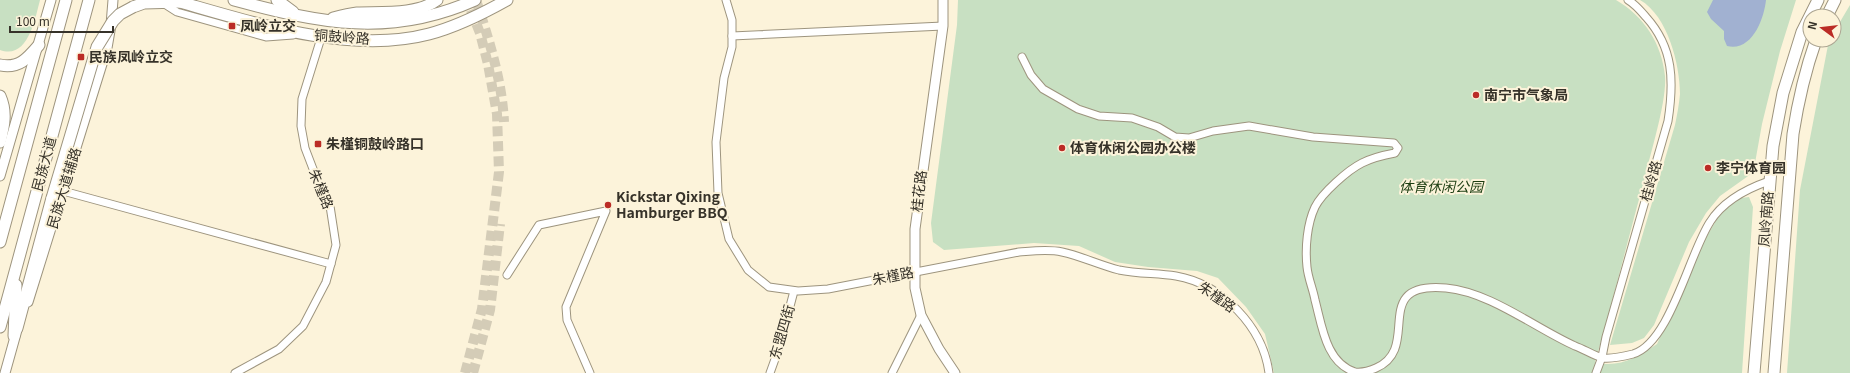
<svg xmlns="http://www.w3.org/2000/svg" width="1850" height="373" viewBox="0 0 1850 373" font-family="Georgia,'Noto Sans SC',serif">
<rect width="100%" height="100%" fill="#fcf3da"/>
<!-- green -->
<g fill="#c8e0c2">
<path d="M0,0h40c-5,19 -12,60 -40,50z"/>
<path d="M958,0h658c28,16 46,44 49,76 2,25 -14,75 -20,101 -17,62 -32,124 -50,185 22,7 43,-5 62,-18l44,-98 19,-32 13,-12 8,-4 8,-1 4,10 -11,166h-468l-9,-39 -19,-27 -28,-29 -21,-7 -49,-4 -33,-5 -36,-16 -45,-3 -90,7 -11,-8 -2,-19 26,-198z"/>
<path d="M1640,0h156l-16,51 -18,73 -7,39 -4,11 -31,22 -14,17 -17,29 -35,83 -10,13 -12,5 -22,2 65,-220c2,-10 4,-20 5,-31 0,-29 -12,-78 -40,-94z"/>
<polygon points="1850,5 1850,373 1787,373 1800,190 1829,40 1834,40 1834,32"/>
</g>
<!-- water -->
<path fill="#a1b1d1" d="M1713,0h53c-2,19 -14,52 -39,46l-3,-7v-8l-13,-12 -4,-7z"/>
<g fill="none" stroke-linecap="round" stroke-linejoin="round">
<!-- secondary-tunnel -->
<g stroke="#d4ccb7" stroke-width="10" stroke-dasharray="10 5" stroke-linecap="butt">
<path d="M476,0c13,40 26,80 28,122"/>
<polyline points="465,373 482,309 499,172 497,114 488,64 480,33 467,0"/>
<polyline points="473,373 490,310 500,224"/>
</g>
<!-- minor casing -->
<g stroke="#9d947e" stroke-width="9">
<g id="minor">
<path d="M726,0l6,20v27l-8,31 -8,64 2,51 11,46 19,31 21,17 29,4 30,-2 191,-37c14,-1 29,-3 43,0 19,4 37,13 57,18 19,4 38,3 57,6 46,8 87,51 93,97"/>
<polyline points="163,3 177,12 266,37 293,35"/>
<polyline points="732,36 943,26"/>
<path d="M1022,57l9,18 12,14 35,20 21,7 33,2 26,9 17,10 14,1 24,-7 36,-5 64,11 81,6 4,5 -3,5c-11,2 -23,5 -33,10 -14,7 -40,30 -47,44 -8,17 -10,41 -8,60 1,11 6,22 8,33 7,26 11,63 40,72 8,1 14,-1 21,-4 47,-20 -8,-87 70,-80 44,4 89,40 129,58 9,3 19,10 28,12 8,1 22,-2 30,-4 37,-11 56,-100 77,-132 13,-21 36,-33 59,-41"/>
<polyline points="63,191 331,264"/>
<polyline points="507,275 539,225 606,211 566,307 567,320 590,373"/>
<polyline points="235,373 279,349 303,326 326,282 336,245 330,206 318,182 305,148 301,126 302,99 321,38"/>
<polyline points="770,373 779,348 794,291"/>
<polyline points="892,373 921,315"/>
<path d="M1596,373l6,-16 4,-20 62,-216c6,-39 6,-73 -22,-104 -6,-7 -11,-13 -18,-17"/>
</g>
</g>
<!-- tertiary casing -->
<g stroke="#9d947e" stroke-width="11">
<g id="tertiary">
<polyline points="943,0 943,26 915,229 915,288 921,315 939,349 955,373"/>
<polyline points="0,176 51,0"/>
<polyline points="28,302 107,48 111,25 113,0"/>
<polyline points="5,373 17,330"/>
</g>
</g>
<!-- primary casing -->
<g stroke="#9d947e" stroke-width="13">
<g id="primary">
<path d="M173,0c78,22 176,55 256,34 27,-7 53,-20 78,-34"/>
<path d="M234,0c86,23 156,38 241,0"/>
<polyline points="277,0 293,12"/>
<polyline points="133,7 144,3 180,2"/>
<polyline points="1827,16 1835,0"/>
<path d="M333,18c8,-2 16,-4 24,-5 24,-1 61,2 80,-13"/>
<path d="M0,65c19,4 28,-7 39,-20"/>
<path d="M0,96c7,16 4,29 0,46"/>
<polyline points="17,328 52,198"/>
<polyline points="1754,373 1773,146 1783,93 1802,32 1818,0"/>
<path d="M1774,373l19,-239c5,-32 12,-63 23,-94"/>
</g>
</g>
<!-- trunk casing -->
<g stroke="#9d947e" stroke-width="13">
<g id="trunk">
<polyline points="0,242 66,0"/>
<polyline points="0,327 89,0"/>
<polyline points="14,336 16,285"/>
</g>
</g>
<!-- minor -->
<use href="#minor" stroke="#fff" stroke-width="7"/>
<!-- tertiary -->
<use href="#tertiary" stroke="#fff" stroke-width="9"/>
<!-- primary -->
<use href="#primary" stroke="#fff" stroke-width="11"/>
<!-- trunk -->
<use href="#trunk" stroke="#fff" stroke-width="11"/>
<!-- primary-bridge casing -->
<g stroke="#9d947e" stroke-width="13" stroke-linecap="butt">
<polyline id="primary-bridge" points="52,198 97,47 113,21 120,14 133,7"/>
</g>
<!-- primary-bridge -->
<use href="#primary-bridge" stroke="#fff" stroke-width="11"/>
</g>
<!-- markers -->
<g fill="#bb2c26" stroke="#fcf3da" stroke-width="1.5">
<rect x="228" y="22" width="8" height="8" rx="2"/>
<rect x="77" y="53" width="8" height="8" rx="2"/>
<circle cx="1476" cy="95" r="4"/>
<rect x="314" y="140" width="8" height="8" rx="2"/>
<circle cx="1062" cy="148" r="4"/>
<circle cx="1708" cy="168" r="4"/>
<circle cx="608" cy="205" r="4"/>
</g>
<g text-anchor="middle" stroke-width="4" stroke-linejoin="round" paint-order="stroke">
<!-- poi labels -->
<g font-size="14" font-weight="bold" fill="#363229" stroke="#fcf3da" text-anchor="start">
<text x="240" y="31">凤岭立交</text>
<text x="89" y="62">民族凤岭立交</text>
<text x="1484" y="100">南宁市气象局</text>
<text x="326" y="149">朱槿铜鼓岭路口</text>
<text x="1070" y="153">体育休闲公园办公楼</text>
<text x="1716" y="173">李宁体育园</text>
<text x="616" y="202">Kickstar Qixing<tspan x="616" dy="16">Hamburger BBQ</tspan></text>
</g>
<!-- street labels -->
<g font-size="14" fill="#363229" stroke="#fcf3da">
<text transform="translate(342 37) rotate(4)" y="5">铜鼓岭路</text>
<text transform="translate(44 164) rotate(-75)" y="5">民族大道</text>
<text transform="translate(1651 181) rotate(-74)" y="5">桂岭路</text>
<text transform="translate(64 188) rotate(-73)" y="5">民族大道辅路</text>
<text transform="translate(321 189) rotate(68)" y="5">朱槿路</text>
<text transform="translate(919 191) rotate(-83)" y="5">桂花路</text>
<text transform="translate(1766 219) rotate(-86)" y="5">凤岭南路</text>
<text transform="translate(893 276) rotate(-11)" y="5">朱槿路</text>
<text transform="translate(1217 297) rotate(35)" y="5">朱槿路</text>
<text transform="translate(782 332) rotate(-74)" y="5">东盟四街</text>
</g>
<!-- park labels -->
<g font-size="14" font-style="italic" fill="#1c3d11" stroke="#fcf3da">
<text x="1441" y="192">体育休闲公园</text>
</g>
</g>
<!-- north arrow -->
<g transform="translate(1822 28) rotate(285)"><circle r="19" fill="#fcf3da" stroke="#ada693"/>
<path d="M0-3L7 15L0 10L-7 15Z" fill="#bb2c26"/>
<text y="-6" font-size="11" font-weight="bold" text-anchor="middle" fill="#363229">N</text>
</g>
<!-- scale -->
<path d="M10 26v6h103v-6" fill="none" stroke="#363229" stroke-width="2"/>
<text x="16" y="26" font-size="12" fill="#363229" stroke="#fcf3da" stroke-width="3" paint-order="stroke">100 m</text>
</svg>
